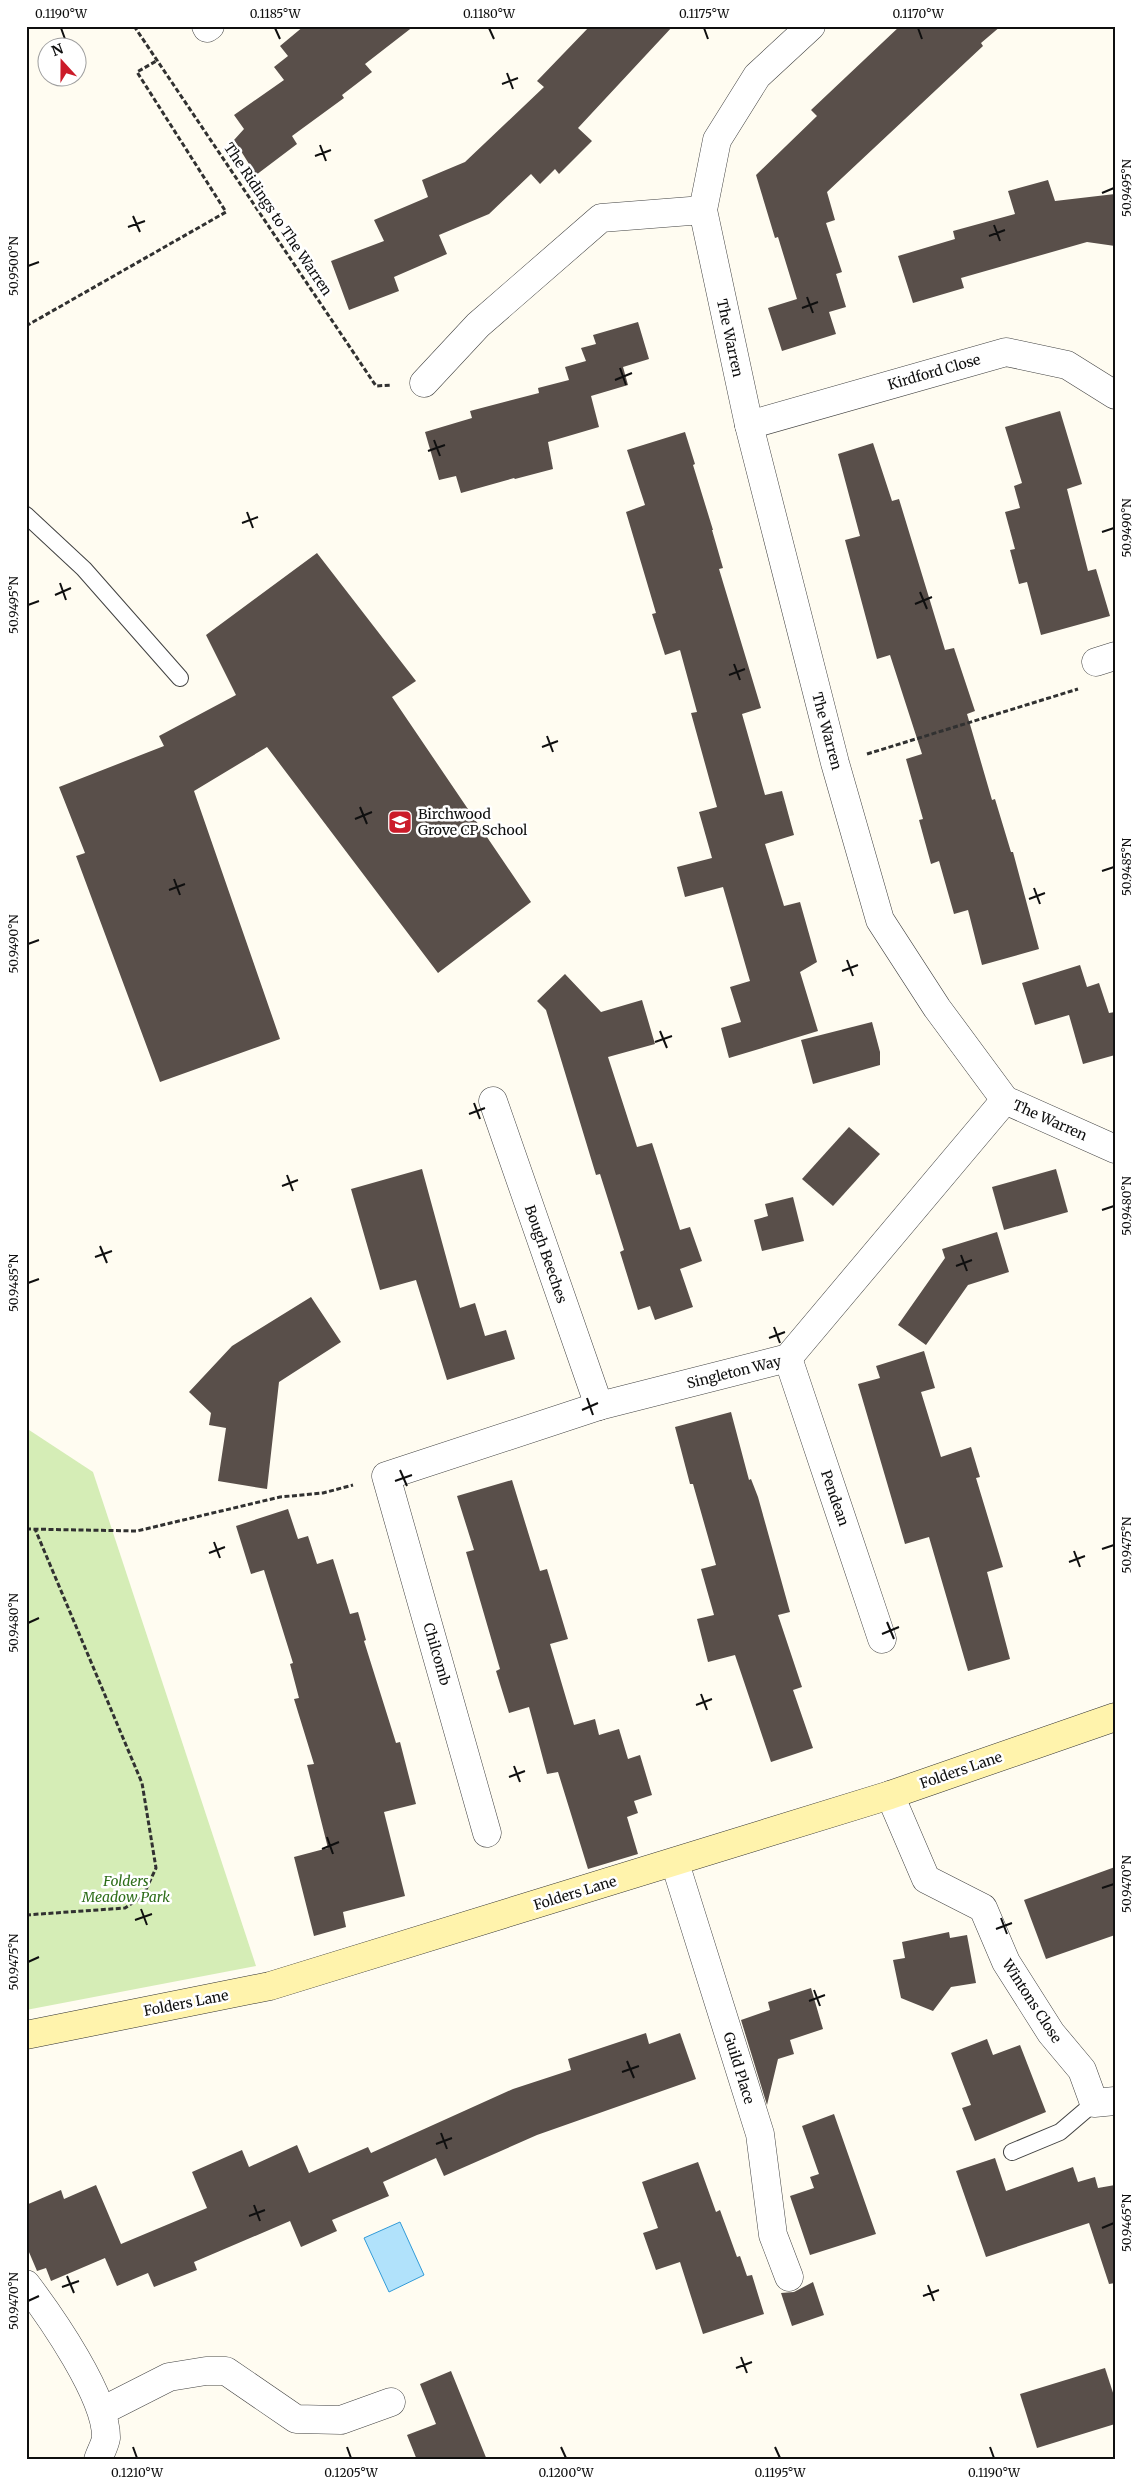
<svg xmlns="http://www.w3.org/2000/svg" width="1141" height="2486" viewBox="0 0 1141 2486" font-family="Merriweather,serif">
<rect width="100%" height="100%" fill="#fffcf1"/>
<!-- green -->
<polygon fill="#d5edb6" points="26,1428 93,1472 256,1966 26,2010"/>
<!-- water -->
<polygon fill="#b1e2fb" stroke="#329bd8" points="400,2222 424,2275 389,2292 364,2238"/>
<!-- building -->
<g fill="#594f4a">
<polygon points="304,26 414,26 365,64 372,72 342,95 344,98 292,136 297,144 256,175 234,140 244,129 234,115 284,80 274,67 288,56 280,46"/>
<polygon points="590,26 673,26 578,128 592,141 559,174 555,169 540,184 531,174 489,214 439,235 447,254 394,277 399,291 349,310 331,261 384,241 374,220 428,197 422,180 465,162 544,87 537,81"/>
<polygon points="900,26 1001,26 981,43 983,46 827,192 835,220 826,223 842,272 836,274 846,307 829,312 836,334 782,351 768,308 797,299 778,237 775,238 756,175 817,116 811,110"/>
<polygon points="1048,180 1055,201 1115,194 1115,246 1087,242 961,278 964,288 913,303 898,256 955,239 953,231 1015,214 1008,191"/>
<polygon points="638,322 649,359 623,367 628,385 591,396 599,427 548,442 553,469 515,479 514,478 461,493 456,476 439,480 425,432 472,418 470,411 539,393 538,388 569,380 565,367 586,361 581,348 596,344 593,335"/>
<polygon points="1060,411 1082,484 1067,489 1088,571 1096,569 1110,616 1041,635 1027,582 1019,584 1010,550 1015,549 1005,512 1020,508 1014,486 1022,483 1005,427"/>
<polygon points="685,432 695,464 693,465 713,530 712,530 723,568 719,569 761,708 742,714 765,795 782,791 794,835 765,844 784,906 800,902 817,962 800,972 818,1031 729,1058 721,1028 741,1022 730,987 750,981 723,887 685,897 677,867 712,858 699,812 717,807 691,713 697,712 680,650 665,655 652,614 656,613 626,512 645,505 627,450"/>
<polygon points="873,443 892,501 899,499 945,650 954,648 975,711 967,714 992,800 995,799 1011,852 1013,852 1039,949 982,965 968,910 954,914 939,861 931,864 919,820 923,819 906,759 922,754 890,655 877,659 845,540 860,536 838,454"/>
<polygon points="317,553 416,681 392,697 531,902 438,973 267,747 194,791 280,1039 160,1082 76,856 85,853 59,787 164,746 159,736 236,695 206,635"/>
<polygon points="1080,965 1087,987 1099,983 1109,1013 1115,1012 1115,1055 1083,1064 1069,1015 1035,1025 1022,983"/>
<polygon points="565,974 601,1012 642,1000 655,1044 608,1057 637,1147 652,1143 680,1230 690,1227 702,1261 680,1269 693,1307 655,1320 650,1306 638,1310 620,1252 624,1250 600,1174 596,1175 546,1010 537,1001"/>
<polygon points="872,1022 880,1052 880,1065 813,1084 801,1040"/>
<polygon points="849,1127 880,1154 833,1206 802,1179"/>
<polygon points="422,1169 460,1308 475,1303 485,1336 506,1330 515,1359 447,1380 416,1280 380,1290 351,1189"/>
<polygon points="1056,1169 1068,1212 1004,1230 992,1187"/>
<polygon points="793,1197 804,1241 762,1251 754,1220 768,1216 765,1204"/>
<polygon points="997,1232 1009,1272 968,1285 926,1345 898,1325 945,1258 942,1249"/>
<polygon points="311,1297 341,1342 279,1382 267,1489 218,1481 226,1428 209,1425 211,1413 189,1392 232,1346"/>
<polygon points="924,1351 935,1388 921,1392 941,1457 971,1447 980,1477 976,1478 1003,1567 987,1572 1010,1659 968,1671 929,1537 905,1544 858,1384 880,1378 876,1366"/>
<polygon points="731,1412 749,1480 751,1479 758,1497 790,1612 778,1615 802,1687 793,1690 813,1748 771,1762 735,1655 708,1662 697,1619 714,1615 701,1569 716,1565 693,1484 690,1484 675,1427"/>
<polygon points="512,1480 540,1571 547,1569 568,1639 550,1644 574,1725 595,1719 599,1735 619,1729 628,1759 640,1755 652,1795 634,1801 638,1813 627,1817 638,1854 588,1869 558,1772 547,1774 529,1707 509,1713 496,1671 500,1669 466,1552 474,1550 457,1496"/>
<polygon points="288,1509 298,1539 308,1536 317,1564 333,1559 350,1614 358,1612 366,1640 364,1641 396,1743 400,1742 416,1804 384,1812 405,1896 343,1912 346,1927 314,1936 294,1857 328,1848 307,1765 314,1764 294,1699 299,1698 290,1664 293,1663 264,1570 251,1574 236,1526"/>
<polygon points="1115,1867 1115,1935 1046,1959 1024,1900"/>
<polygon points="949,1932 950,1938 967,1935 976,1983 951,1987 933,2011 901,1998 893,1960 905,1958 902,1942"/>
<polygon points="811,1988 823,2029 790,2040 794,2054 778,2059 767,2105 741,2020 770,2010 768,2002"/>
<polygon points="646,2033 649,2044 680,2033 696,2079 537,2135 444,2176 436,2158 383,2182 389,2196 332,2220 337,2231 301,2247 290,2221 194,2262 197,2270 154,2287 148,2273 117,2286 105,2258 51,2281 46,2268 37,2271 26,2245 26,2205 61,2190 64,2199 96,2185 121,2244 207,2208 192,2172 242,2150 249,2167 297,2145 309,2173 368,2147 371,2153 513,2089 571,2070 568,2059"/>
<polygon points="987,2039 993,2055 1020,2045 1046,2112 975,2141 962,2108 971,2105 951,2053"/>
<polygon points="834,2114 876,2234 810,2255 790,2196 814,2188 810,2177 819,2174 802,2126"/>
<polygon points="995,2158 1006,2191 1073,2167 1078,2182 1095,2177 1098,2188 1115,2185 1115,2283 1109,2284 1089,2223 986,2257 956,2171"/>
<polygon points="698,2162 716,2212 720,2210 737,2257 740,2256 747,2276 752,2275 764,2314 703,2334 680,2262 656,2270 643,2233 658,2228 642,2182"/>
<polygon points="813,2282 824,2315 792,2326 781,2293 794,2292"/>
<polygon points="1105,2368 1115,2399 1115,2424 1037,2448 1020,2394"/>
<polygon points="451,2371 487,2460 417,2460 407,2435 436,2424 420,2384"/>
</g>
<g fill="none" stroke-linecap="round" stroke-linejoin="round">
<!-- service casing -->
<g stroke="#424242" stroke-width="18">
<g id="service">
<polyline points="26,515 84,569 180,678"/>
<polyline points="1012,2152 1060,2132 1094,2103"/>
</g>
</g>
<!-- minor casing -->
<g stroke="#424242" stroke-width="29">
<g id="minor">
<polyline points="206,26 207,28 210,26"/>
<polyline points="811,26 757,76 717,140 703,210 749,425 835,763 880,920 937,1008 1005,1100 1115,1149"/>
<polyline points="424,383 478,325 601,218 703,210"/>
<polyline points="749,425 1006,352 1067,365 1115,395"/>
<polyline points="1096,662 1115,656"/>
<polyline points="493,1101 599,1406"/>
<polyline points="788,1358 882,1639"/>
<polyline points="890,1795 926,1879 983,1908 1006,1962 1051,2033 1082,2070 1094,2103 1115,2101"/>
<polyline points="487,1833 386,1476 599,1406 788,1358 1005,1100"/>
<polyline points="675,1863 760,2134 773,2235 789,2277"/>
<path d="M26,2284c25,33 81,113 80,154 -1,7 -6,15 -8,22"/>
<polyline points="102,2411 169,2377 206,2371 226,2371 296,2419 341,2420 391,2402"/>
</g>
</g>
<!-- secondary casing -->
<g stroke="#313131" stroke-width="29">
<polyline id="secondary" points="26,2035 270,1986 890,1795 1115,1717"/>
</g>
<!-- path -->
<g stroke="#313131" stroke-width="3" stroke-dasharray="5 2.5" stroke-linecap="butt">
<polyline points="134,26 376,386 392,385"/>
<polyline points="26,326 226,212 137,72 158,60"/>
<polyline points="867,754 1078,689"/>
<polyline points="26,1529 137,1531 280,1497 323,1493 353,1485"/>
<polyline points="26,1915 125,1908 143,1896 156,1868 142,1783 35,1529"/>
</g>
<!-- service -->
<use href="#service" stroke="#fff" stroke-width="16"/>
<!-- minor -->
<use href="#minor" stroke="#fff" stroke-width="28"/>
<!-- secondary -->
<use href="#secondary" stroke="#fff3ac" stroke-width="28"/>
</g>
<!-- ticks -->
<path fill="none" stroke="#0f0f0f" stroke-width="2" d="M61,28l4,11M275,28l5,11M489,28l5,11M704,28l4,11M918,28l4,11M507,73l6,16M502,84l16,-6M320,145l6,16M315,156l16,-6M1102,193l12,-5M133,216l7,16M994,225l6,16M128,227l17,-6M989,236l16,-6M28,266l11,-4M807,297l6,16M802,308l16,-6M620,368l6,17M615,380l17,-7M434,440l6,16M428,451l17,-6M247,512l6,16M242,523l16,-6M1102,532l12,-4M60,583l6,17M920,592l7,17M55,595l16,-7M915,604l17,-7M28,605l11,-4M734,664l6,16M729,675l16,-6M547,736l6,16M542,747l16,-6M360,807l7,17M355,819l17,-7M1102,871l12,-4M174,879l6,16M1034,888l6,16M169,890l16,-6M1029,899l16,-6M28,944l11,-4M847,960l6,16M842,971l16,-6M660,1031l7,17M655,1042l17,-6M474,1103l6,16M469,1114l16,-6M287,1175l6,16M282,1186l16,-6M1102,1210l12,-4M100,1246l7,17M961,1255l6,16M95,1257l17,-6M956,1266l16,-6M28,1283l11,-4M774,1327l6,16M769,1338l16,-6M587,1398l6,17M582,1410l16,-7M400,1470l7,16M395,1481l17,-6M214,1542l6,16M1102,1549l12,-4M1074,1551l6,16M209,1553l16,-6M1069,1562l16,-6M887,1622l7,17M28,1623l11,-5M882,1634l17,-7M701,1694l6,16M696,1705l16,-6M514,1766l6,16M509,1777l16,-6M327,1837l6,17M322,1849l17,-7M1102,1888l12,-4M141,1909l6,16M1001,1918l6,16M135,1920l17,-6M996,1929l16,-6M28,1962l11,-5M814,1990l6,16M809,2001l16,-6M627,2061l7,17M622,2072l17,-6M441,2133l6,16M436,2144l16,-6M254,2205l6,16M249,2216l16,-6M1102,2228l12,-5M67,2276l7,17M928,2285l6,16M62,2287l17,-6M923,2296l16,-6M28,2301l11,-5M741,2357l6,16M736,2368l16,-6M133,2447l4,11M347,2447l4,11M561,2447l5,11M775,2447l5,11M990,2447l4,11"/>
<!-- icons -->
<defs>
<g id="school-square" transform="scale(1.25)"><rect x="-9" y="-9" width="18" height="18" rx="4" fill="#cb1b29" stroke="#fff"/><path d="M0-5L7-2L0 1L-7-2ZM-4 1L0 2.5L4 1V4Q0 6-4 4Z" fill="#fff"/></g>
</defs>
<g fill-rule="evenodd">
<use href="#school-square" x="400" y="822"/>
</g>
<g text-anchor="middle" stroke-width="5" stroke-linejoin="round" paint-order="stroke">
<!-- street labels -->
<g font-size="14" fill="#0f0f0f" stroke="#fff">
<text transform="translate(278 219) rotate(56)" y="5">The Ridings to The Warren</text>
<text transform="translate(730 338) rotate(78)" y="5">The Warren</text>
<text transform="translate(934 372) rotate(-16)" y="5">Kirdford Close</text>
<text transform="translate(827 731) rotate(75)" y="5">The Warren</text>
<text transform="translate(1050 1120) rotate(24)" y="5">The Warren</text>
<text transform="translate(546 1254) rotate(71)" y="5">Bough Beeches</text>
<text transform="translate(734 1372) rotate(-14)" y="5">Singleton Way</text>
<text transform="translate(835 1498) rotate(71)" y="5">Pendean</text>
<text transform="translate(437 1654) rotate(74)" y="5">Chilcomb</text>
<text transform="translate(961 1770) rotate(-19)" y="5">Folders Lane</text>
<text transform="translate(575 1893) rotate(-17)" y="5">Folders Lane</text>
<text transform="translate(1032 2001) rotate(57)" y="5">Wintons Close</text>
<text transform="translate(186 2003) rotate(-11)" y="5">Folders Lane</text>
<text transform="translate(739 2068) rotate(73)" y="5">Guild Place</text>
</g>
<!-- poi labels -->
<g font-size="14" fill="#0f0f0f" stroke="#fff" text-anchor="start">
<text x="418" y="819">Birchwood<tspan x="418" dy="16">Grove CP School</tspan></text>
</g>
<!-- park labels -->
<g font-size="14" font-style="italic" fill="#2d6d19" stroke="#fff">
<text x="126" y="1886">Folders<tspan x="126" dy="16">Meadow Park</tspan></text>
</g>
</g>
<!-- border -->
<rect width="1141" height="2486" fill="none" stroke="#ffffff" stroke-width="55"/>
<!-- north arrow -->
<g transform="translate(62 62) rotate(339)"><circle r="24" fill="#ffffff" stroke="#9f9f9f"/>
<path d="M0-4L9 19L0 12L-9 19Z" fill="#cb1b29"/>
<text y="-8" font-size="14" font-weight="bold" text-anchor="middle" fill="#0f0f0f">N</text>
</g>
<rect x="28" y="28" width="1086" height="2430" fill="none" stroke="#0f0f0f" stroke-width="2"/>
<g font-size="12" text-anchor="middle" fill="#0f0f0f">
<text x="61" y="18">0.1190°W</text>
<text x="275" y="18">0.1185°W</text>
<text x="489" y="18">0.1180°W</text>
<text x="704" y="18">0.1175°W</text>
<text x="918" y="18">0.1170°W</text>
<text transform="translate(1127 188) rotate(-90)" y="4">50.9495°N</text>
<text transform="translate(14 266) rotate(-90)" y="4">50.9500°N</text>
<text transform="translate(1127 528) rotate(-90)" y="4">50.9490°N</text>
<text transform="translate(14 605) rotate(-90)" y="4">50.9495°N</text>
<text transform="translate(1127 867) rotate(-90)" y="4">50.9485°N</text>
<text transform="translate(14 944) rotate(-90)" y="4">50.9490°N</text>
<text transform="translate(1127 1206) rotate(-90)" y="4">50.9480°N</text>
<text transform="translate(14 1283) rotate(-90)" y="4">50.9485°N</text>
<text transform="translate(1127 1545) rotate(-90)" y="4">50.9475°N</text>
<text transform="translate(14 1623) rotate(-90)" y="4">50.9480°N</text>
<text transform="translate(1127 1884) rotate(-90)" y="4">50.9470°N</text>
<text transform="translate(14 1962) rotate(-90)" y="4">50.9475°N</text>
<text transform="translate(1127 2223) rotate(-90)" y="4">50.9465°N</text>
<text transform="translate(14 2301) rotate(-90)" y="4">50.9470°N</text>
<text x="137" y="2477">0.1210°W</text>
<text x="351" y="2477">0.1205°W</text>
<text x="566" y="2477">0.1200°W</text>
<text x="780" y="2477">0.1195°W</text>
<text x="994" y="2477">0.1190°W</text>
</g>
</svg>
